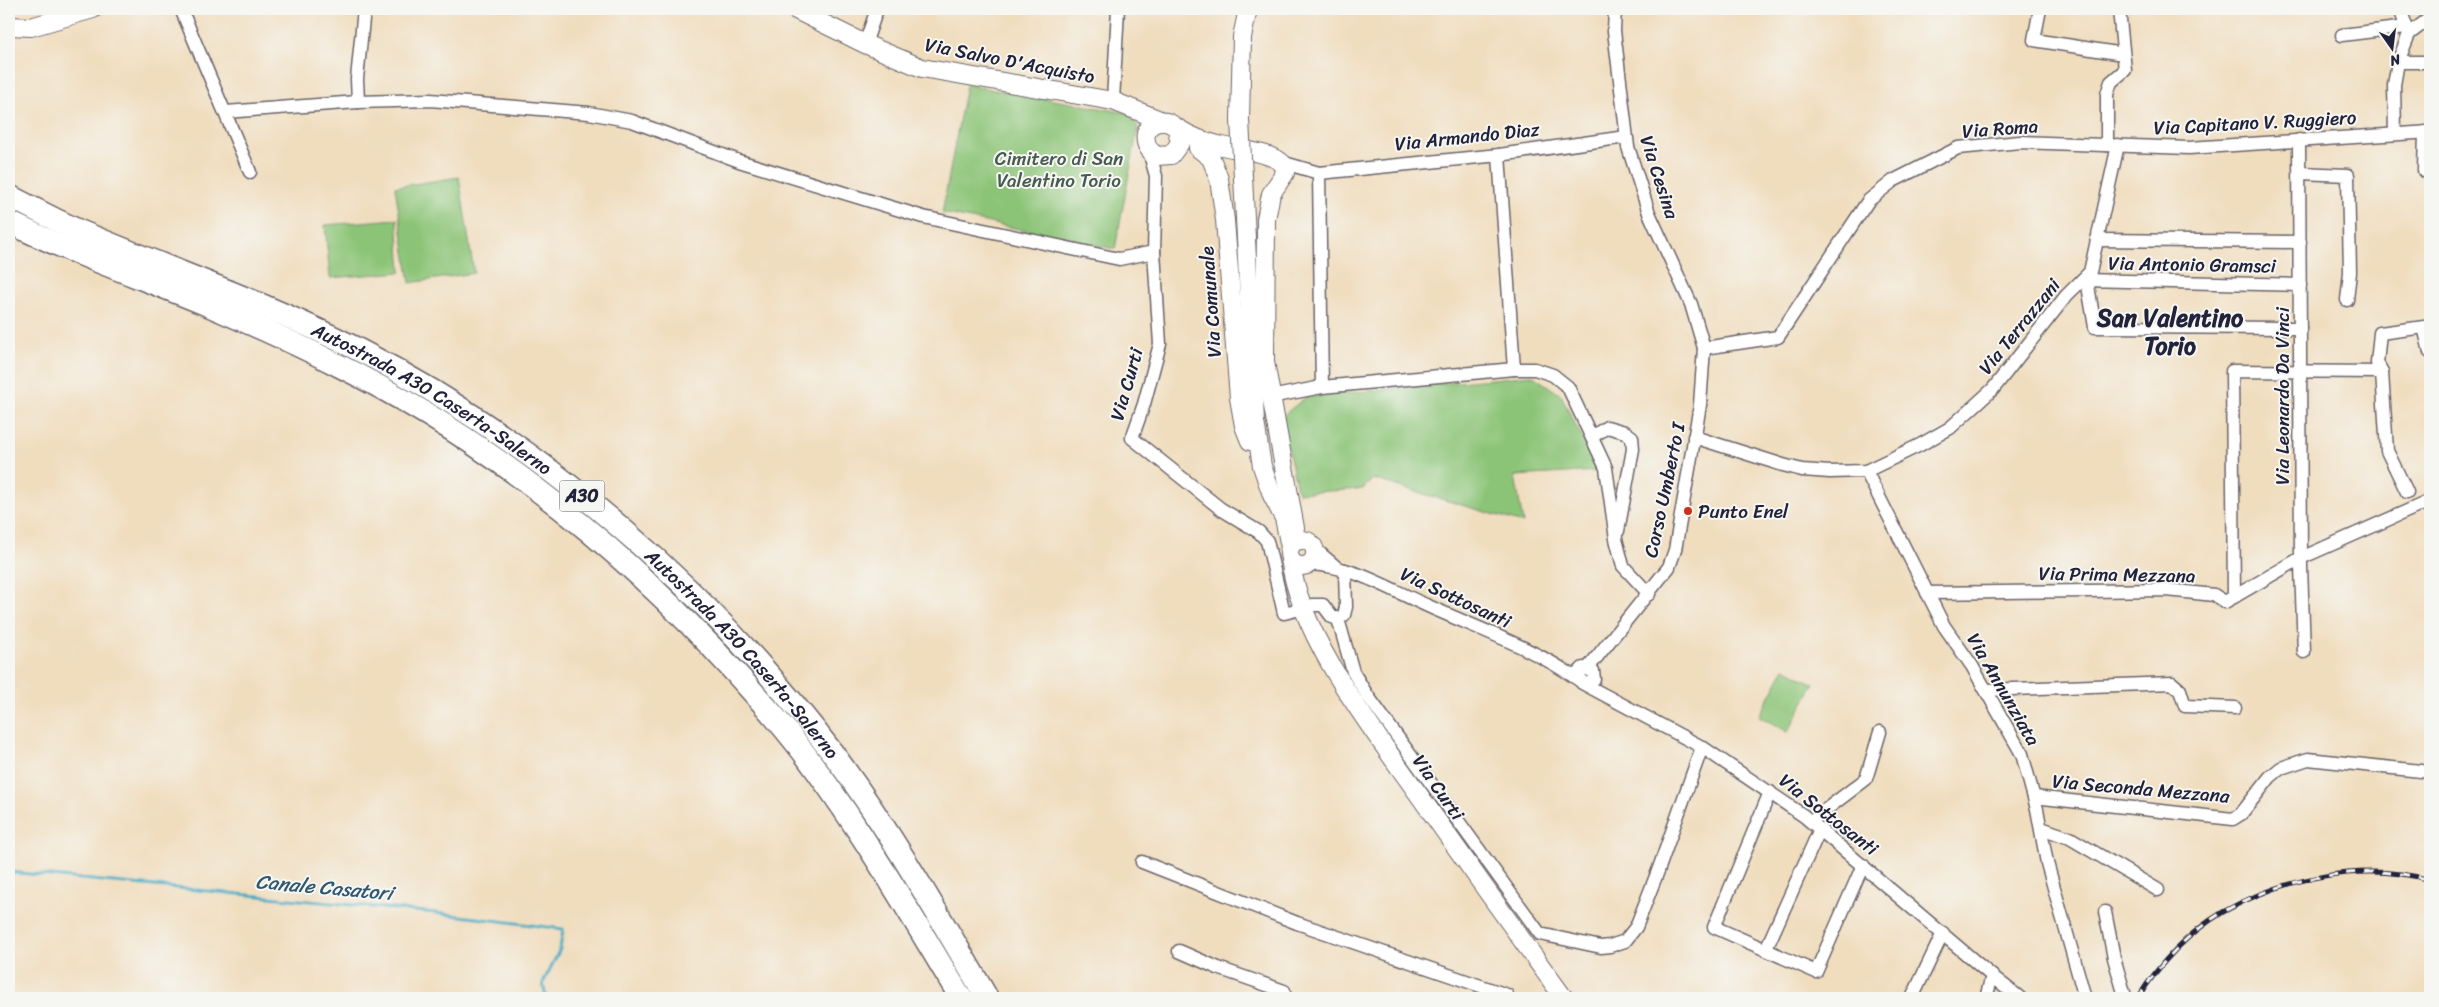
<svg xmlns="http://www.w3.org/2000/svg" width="2439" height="1007" viewBox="0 0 2439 1007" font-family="Sriracha,sans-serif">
<rect width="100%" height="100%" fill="#f6f6f2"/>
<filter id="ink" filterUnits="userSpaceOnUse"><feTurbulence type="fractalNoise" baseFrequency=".02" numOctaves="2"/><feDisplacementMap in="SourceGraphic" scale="10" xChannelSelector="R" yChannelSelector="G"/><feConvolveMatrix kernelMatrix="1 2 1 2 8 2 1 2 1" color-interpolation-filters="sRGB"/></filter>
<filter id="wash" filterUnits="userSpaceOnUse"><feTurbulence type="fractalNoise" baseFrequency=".0096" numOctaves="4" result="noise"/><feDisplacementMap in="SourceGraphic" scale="20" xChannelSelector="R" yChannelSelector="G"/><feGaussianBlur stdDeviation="1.12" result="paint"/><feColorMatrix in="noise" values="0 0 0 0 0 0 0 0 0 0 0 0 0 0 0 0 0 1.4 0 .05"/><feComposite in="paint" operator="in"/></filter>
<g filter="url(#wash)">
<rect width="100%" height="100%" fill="#f0ddbe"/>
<!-- green -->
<g fill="#8cc477" stroke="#577359">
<polygon points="966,85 1128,113 1138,127 1115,249 942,213"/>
<polygon points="459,177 474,273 410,283 395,187"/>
<polygon points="397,219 401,272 330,278 325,225"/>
<polygon points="1532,375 1561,395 1598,471 1515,476 1523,523 1373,479 1363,489 1298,493 1281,417 1306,397"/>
<polygon points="1785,668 1814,684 1788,732 1759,716"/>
</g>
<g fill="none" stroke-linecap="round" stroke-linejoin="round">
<!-- stream -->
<polyline stroke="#44aac3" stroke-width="3" points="9,872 436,913 563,929 560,949 543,983 546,998"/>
</g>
</g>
<g filter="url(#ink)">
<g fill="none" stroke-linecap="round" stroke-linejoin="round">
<!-- street casing -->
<g stroke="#6a6369" stroke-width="15">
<g id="street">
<polyline points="181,9 250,172"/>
<polyline points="2040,9 2034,40 2123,54"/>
<polyline points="2409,34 2430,18"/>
<polyline points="2342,35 2406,27"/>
<polyline points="865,44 877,9"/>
<polyline points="2398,62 2430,62"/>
<polyline points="1113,101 1118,9"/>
<polyline points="358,102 357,79 364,9"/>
<polyline points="226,112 358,102 430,100 589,113 632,121 739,161 923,217 1119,259 1154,252"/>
<polyline points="2395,133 2394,85 2398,62 2409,34 2400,9"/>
<polyline points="2299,140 2301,566 2304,652"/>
<polyline points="2107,145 2107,94 2111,82 2125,70 2119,9"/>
<polyline points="1149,151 1156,176 1154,252 1160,344 1144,404 1132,438 1221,509 1259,532 1267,541 1284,613 1296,610"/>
<polyline points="1499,155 1514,369"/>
<polyline points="1281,162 1319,173 1499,155 1626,137"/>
<polyline points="2424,171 2425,132"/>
<polyline points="1319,173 1322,387"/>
<polyline points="2300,173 2348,175 2350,272 2347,300"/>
<polyline points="2097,240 2300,242"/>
<polyline points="2082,280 2300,285"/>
<polyline points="2087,280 2095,327 2300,328"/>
<polyline points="1704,348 1778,337 1868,201 1893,181 1958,148 2020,142 2189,148 2430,132"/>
<polyline points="1270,397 1322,387 1514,369 1535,369 1553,375 1568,387 1606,468 1616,539 1623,566 1649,594"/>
<polyline points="1592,437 1607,427 1625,432 1632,437 1633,449 1618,531"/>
<polyline points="1694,437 1783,465 1802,470 1830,472 1866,471 1920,445 1950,428 1993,389 2066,296 2090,272 2118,145"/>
<polyline points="1866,471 1944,626 1972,666 2022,754 2037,809 2047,863 2085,998"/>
<polyline points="2407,492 2387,451 2382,372 2377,363 2380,333 2424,327 2430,352"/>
<polyline points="1315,549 1335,566"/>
<path d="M1310,564c44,2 79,25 118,42 51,23 106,42 151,74"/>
<polyline points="1927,593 2167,590 2214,595 2225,602 2301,558 2430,501"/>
<polyline points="2234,597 2232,371 2382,372"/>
<polyline points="1312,605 1323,605 1332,617 1338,619 1344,615 1346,607 1345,570"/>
<polyline points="1338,619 1353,672 1367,695 1540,934 1601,947 1610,946 1625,941 1636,927 1658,871 1702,747"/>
<polyline points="1588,668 1669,567 1675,550 1700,405 1704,348 1691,304 1649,213 1628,147 1614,31 1615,9"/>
<polyline points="1585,684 1590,683 1594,679 1593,671 1583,668 1578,673 1582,683 1702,747 1804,816 1992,976 1986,998"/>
<polyline points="1986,690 2172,683 2180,690 2185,706 2235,708"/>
<polyline points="1770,792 1714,927 1816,972 1863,865"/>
<polyline points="2034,797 2233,819 2241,814 2270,777 2281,768 2308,759 2430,772"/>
<polyline points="1811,821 1866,779 1880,732"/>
<polyline points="2041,828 2070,838 2158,890"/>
<polyline points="1142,862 1297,923 1507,995 1506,998"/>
<polyline points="2105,912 2114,958 2125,996 2124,998"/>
<polyline points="1766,949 1820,829"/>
<polyline points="1179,951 1218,968 1284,991 1283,998"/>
<polyline points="1992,976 2020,998"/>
<polyline points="1912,998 1943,933"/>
</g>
</g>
<!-- secondary casing -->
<g stroke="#6a6369" stroke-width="20">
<g id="secondary">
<polyline points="794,9 865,44 922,68 1113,101 1165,122"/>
<polyline points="9,26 31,27 93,9"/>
<polyline points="1240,120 1242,37 1248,9"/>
<path d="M1177,129l3,14 -9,12 -14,1c-16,-8 -16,-34 5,-34 8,-1 11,4 17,7 11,7 27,13 39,16 17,5 54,6 66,20l1,8 -14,21 -5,25 -1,143 30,166"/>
<polyline points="1198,148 1211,158 1219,179 1225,220 1239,398 1244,426 1250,441"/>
<polyline points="1243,177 1255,422 1262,466 1272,495 1284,518 1290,547"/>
<circle cx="1302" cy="553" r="13"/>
<path d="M1290,558c10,80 83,172 129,237 48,68 96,136 145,203"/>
</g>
</g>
<!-- highway casing -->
<g stroke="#6a6369" stroke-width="25">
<g id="highway">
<path id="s1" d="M9,196c23,12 46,24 70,35 92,39 187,72 276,117 185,94 355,242 479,407 57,77 105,161 153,243"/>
<path d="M9,222c64,32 132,55 199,83 42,18 85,37 126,58 152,75 286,183 400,308 28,31 56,62 81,97 54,74 99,152 146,230"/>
</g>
</g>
<!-- street -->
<use href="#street" stroke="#fff" stroke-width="12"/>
<!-- secondary -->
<use href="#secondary" stroke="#fff" stroke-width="18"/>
<!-- highway -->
<use href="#highway" stroke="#fff" stroke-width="22"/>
<!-- rail casing -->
<g stroke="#22223b" stroke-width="5">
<path id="rail" d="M2138,998c21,-34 50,-65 85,-86 60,-34 140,-51 207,-32"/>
</g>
<!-- rail -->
<use href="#rail" stroke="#f6f6f2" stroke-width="3" stroke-dasharray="9" stroke-linecap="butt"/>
<!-- secondary-bridge casing -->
<g stroke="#6a6369" stroke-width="20" stroke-linecap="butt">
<polyline id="secondary-bridge" points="1240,120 1243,177"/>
</g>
<!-- secondary-bridge -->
<use href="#secondary-bridge" stroke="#fff" stroke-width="18"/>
</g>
</g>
<!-- markers -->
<circle fill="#c8321e" stroke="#f6f6f2" stroke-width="2" cx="1688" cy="511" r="5"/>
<g text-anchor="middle" stroke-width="4" stroke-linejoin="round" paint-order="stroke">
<!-- shield labels -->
<rect fill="#f6f6f2" stroke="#626272" stroke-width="1" x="559.5" y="480.5" width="45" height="31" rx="4"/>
<g font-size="18" font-weight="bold" fill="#22223b">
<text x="582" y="502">A30</text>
</g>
<!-- street labels -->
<g font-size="19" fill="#22223b" stroke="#f6f6f2">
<text transform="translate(1010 60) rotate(11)" y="7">Via Salvo D'Acquisto</text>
<text transform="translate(2255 122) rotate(-3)" y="7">Via Capitano V. Ruggiero</text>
<text transform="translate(2000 128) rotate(-4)" y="7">Via Roma</text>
<text transform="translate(1467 136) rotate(-6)" y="7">Via Armando Diaz</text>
<text transform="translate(1660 177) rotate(72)" y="7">Via Cesina</text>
<text transform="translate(2192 264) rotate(1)" y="7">Via Antonio Gramsci</text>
<text transform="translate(1210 302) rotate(-94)" y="7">Via Comunale</text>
<text transform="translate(2019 326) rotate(-51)" y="7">Via Terrazzani</text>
<text transform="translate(1126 384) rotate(-74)" y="7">Via Curti</text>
<text transform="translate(2282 396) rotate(-90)" y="7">Via Leonardo Da Vinci</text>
<text dy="7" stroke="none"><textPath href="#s1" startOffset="470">Autostrada A30 Caserta-Salerno</textPath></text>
<text transform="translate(1664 490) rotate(-78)" y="7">Corso Umberto I</text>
<text transform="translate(2117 574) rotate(1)" y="7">Via Prima Mezzana</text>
<text transform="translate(1456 597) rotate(25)" y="7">Via Sottosanti</text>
<text dy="7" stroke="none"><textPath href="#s1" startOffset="875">Autostrada A30 Caserta-Salerno</textPath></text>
<text transform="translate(2004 689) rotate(60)" y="7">Via Annunziata</text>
<text transform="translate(1439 787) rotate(55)" y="7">Via Curti</text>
<text transform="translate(2141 788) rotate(5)" y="7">Via Seconda Mezzana</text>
<text transform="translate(1829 814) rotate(38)" y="7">Via Sottosanti</text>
</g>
<!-- park labels -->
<g font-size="19" fill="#475b50" stroke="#f6f6f2">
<text x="1059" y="165">Cimitero di San<tspan x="1059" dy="22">Valentino Torio</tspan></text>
</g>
<!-- poi labels -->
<g font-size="19" fill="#22223b" stroke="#f6f6f2" text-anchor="start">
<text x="1698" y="518">Punto Enel</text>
</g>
<!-- water labels -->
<g font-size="20" font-style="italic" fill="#305871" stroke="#f6f6f2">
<text transform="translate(324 887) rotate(5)" y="7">Canale Casatori</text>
</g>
<!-- district labels -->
<g font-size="24" font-weight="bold" fill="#22223b" stroke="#f6f6f2">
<text x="2170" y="326">San Valentino<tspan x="2170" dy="28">Torio</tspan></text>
</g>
</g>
<!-- margin -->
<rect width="2439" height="1007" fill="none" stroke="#f6f6f2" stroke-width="30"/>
<!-- north arrow -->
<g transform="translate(2392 48) rotate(166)" stroke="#f6f6f2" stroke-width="4" paint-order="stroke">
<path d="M0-4L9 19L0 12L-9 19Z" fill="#22223b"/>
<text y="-8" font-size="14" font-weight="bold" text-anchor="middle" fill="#22223b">N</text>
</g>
</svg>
